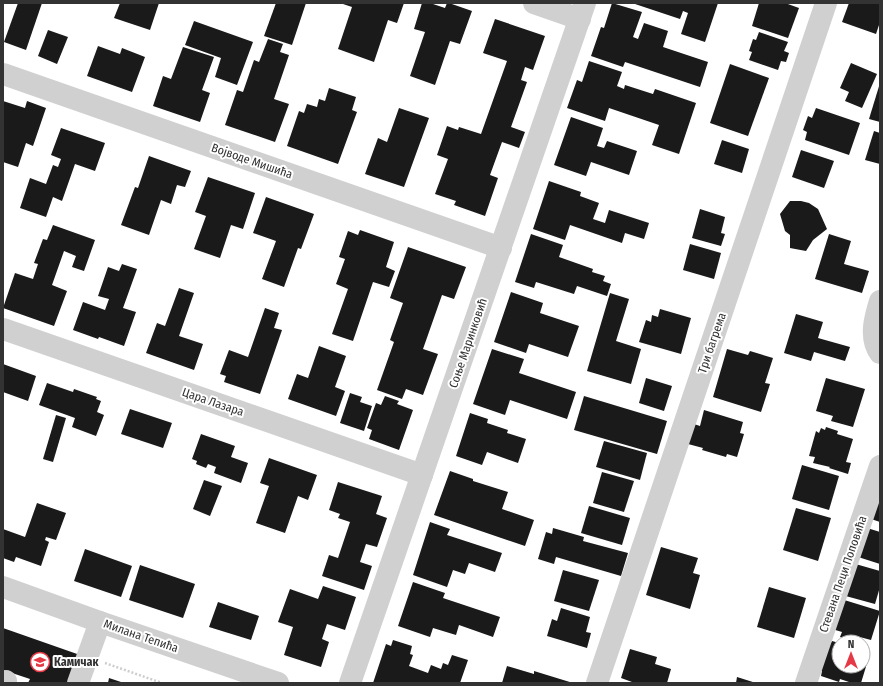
<svg xmlns="http://www.w3.org/2000/svg" width="883" height="686" viewBox="0 0 883 686" font-family="'Fira Sans Condensed',sans-serif">
<rect width="100%" height="100%" fill="#fff"/>
<!-- building -->
<g fill="#1a1a1a">
<polygon points="18,3 42,3 26,50 4,42"/>
<polygon points="120,3 159,3 150,30 114,18"/>
<polygon points="276,3 306,3 292,45 264,36"/>
<polygon points="343,3 404,3 397,23 388,20 374,62 338,49 352,7 343,4"/>
<polygon points="422,3 430,3 445,8 447,3 449,3 472,11 460,44 450,41 435,85 410,76 425,32 414,29"/>
<polygon points="612,3 642,12 633,37 638,39 644,23 668,31 663,47 708,62 700,87 625,62 623,67 591,56 601,27 604,28"/>
<polygon points="632,3 718,3 705,42 681,34 688,13 683,11 680,19"/>
<polygon points="759,3 785,3 799,8 788,38 752,26"/>
<polygon points="849,3 880,3 880,22 876,34 842,22"/>
<polygon points="495,19 545,36 533,70 525,67 521,80 527,82 511,127 525,132 519,148 502,142 490,175 498,178 485,216 454,205 456,201 435,194 448,159 437,155 447,126 458,130 459,127 481,134 507,61 483,53"/>
<polygon points="194,21 253,42 237,85 215,77 221,58 185,45"/>
<polygon points="48,30 68,37 57,64 38,56"/>
<polygon points="759,32 788,42 784,51 789,53 786,62 781,61 778,70 749,60 752,52 749,51 753,39 756,40"/>
<polygon points="268,39 283,44 280,52 289,55 274,99 289,104 275,142 225,125 237,90 243,92 254,60 259,62"/>
<polygon points="98,46 120,54 122,48 145,57 132,92 87,76"/>
<polygon points="183,47 214,57 202,90 210,93 200,122 153,106 163,76 171,79"/>
<polygon points="589,61 622,72 617,86 624,89 625,85 653,94 655,89 696,103 679,154 652,145 659,125 609,108 605,121 567,108 577,80 582,82"/>
<polygon points="851,63 877,74 862,108 845,101 849,92 840,88"/>
<polygon points="730,64 769,78 748,136 710,123"/>
<polygon points="880,83 880,122 869,119"/>
<polygon points="329,88 356,97 352,110 357,112 338,164 287,146 299,111 304,113 307,104 317,107 319,99 325,101"/>
<polygon points="3,101 25,108 27,101 46,108 33,146 26,143 18,167 3,162"/>
<polygon points="399,108 429,118 404,187 365,174 378,138 387,142"/>
<polygon points="816,108 860,123 849,155 805,140 807,132 803,130 808,116 812,118"/>
<polygon points="571,117 603,128 597,146 604,148 607,141 637,151 629,175 591,162 586,176 554,165"/>
<polygon points="61,128 105,143 95,171 75,164 62,201 53,197 46,217 20,208 30,178 46,184 53,165 58,167 61,159 51,155"/>
<polygon points="874,131 880,133 880,164 865,160"/>
<polygon points="722,140 749,149 742,173 714,164"/>
<polygon points="801,150 834,161 824,188 792,177"/>
<polygon points="149,156 191,171 185,187 177,185 171,204 161,200 149,235 121,225 135,187 138,188"/>
<polygon points="208,177 255,193 243,229 231,225 220,258 194,249 206,216 195,212"/>
<polygon points="549,181 581,192 580,196 599,203 593,219 605,223 609,210 649,223 644,239 625,233 622,243 570,225 565,240 533,229"/>
<polygon points="266,197 314,214 301,249 298,248 284,287 262,279 276,241 253,233"/>
<polygon points="790,201 801,201 809,203 818,209 827,229 813,240 806,251 790,248 790,235 785,231 780,214"/>
<polygon points="700,209 725,217 721,233 725,234 721,246 692,238"/>
<polygon points="53,225 95,240 84,271 72,267 76,256 64,251 52,285 67,291 54,326 3,308 15,273 33,279 38,264 34,263 43,239 47,240"/>
<polygon points="360,230 394,242 386,267 395,271 389,287 373,282 353,341 332,334 348,289 336,284 345,259 339,257 348,231 358,235"/>
<polygon points="531,234 563,245 559,257 593,269 592,272 605,276 603,281 611,284 607,296 577,286 574,294 536,282 534,288 515,282"/>
<polygon points="829,234 851,241 844,264 869,271 862,293 815,279"/>
<polygon points="690,244 721,253 714,279 683,270"/>
<polygon points="408,247 466,267 454,299 442,295 423,349 438,354 423,395 406,389 402,399 377,390 394,342 390,340 403,303 390,298"/>
<polygon points="122,264 137,269 123,308 136,312 124,346 99,337 98,339 73,330 83,302 105,310 109,299 98,296 108,267 119,271"/>
<polygon points="179,288 194,293 179,336 203,344 194,370 146,353 157,323 165,326"/>
<polygon points="511,292 543,303 540,313 579,326 568,357 529,344 526,353 494,342"/>
<polygon points="610,293 629,299 616,341 641,349 631,384 587,371"/>
<polygon points="265,308 279,313 274,328 282,330 260,394 224,382 226,376 220,374 229,350 248,357"/>
<polygon points="660,309 691,318 681,354 639,342 646,320 651,322 652,315 658,317"/>
<polygon points="796,314 823,322 818,338 850,347 845,361 814,352 811,361 784,353"/>
<polygon points="319,346 346,356 335,387 345,391 336,416 288,399 297,374 308,378"/>
<polygon points="492,349 524,359 519,373 576,392 567,419 510,400 505,415 473,404"/>
<polygon points="727,349 748,355 750,351 773,358 765,383 770,384 761,412 713,397"/>
<polygon points="3,364 36,376 28,401 3,392"/>
<polygon points="646,378 672,386 664,411 639,403"/>
<polygon points="826,378 865,389 853,427 831,421 833,416 816,411"/>
<polygon points="47,383 73,392 74,389 97,397 96,399 101,401 97,412 104,415 96,436 72,427 75,418 39,405"/>
<polygon points="350,393 362,397 360,402 372,406 364,431 340,423"/>
<polygon points="385,396 399,401 397,404 413,410 399,450 369,439 372,430 367,428 376,403 381,405"/>
<polygon points="584,396 667,421 657,454 574,430"/>
<polygon points="130,409 172,423 163,448 121,434"/>
<polygon points="704,410 743,422 740,433 744,434 737,457 727,454 726,457 702,450 703,448 688,444 694,424 700,426"/>
<polygon points="470,413 488,419 487,423 508,430 507,433 526,439 518,463 487,452 482,465 456,456"/>
<polygon points="56,415 66,418 53,462 43,459"/>
<polygon points="826,427 838,431 837,434 853,439 846,462 851,463 848,474 829,468 830,467 813,463 815,457 809,456 816,431 819,433 821,428 825,430"/>
<polygon points="201,434 235,446 231,457 248,463 241,483 214,473 216,467 208,464 206,468 196,464 197,461 192,459"/>
<polygon points="604,441 647,453 640,480 596,467"/>
<polygon points="269,458 317,475 308,500 298,496 285,533 256,523 269,486 260,483"/>
<polygon points="802,465 839,476 829,510 792,499"/>
<polygon points="450,471 473,479 473,481 508,492 502,509 534,520 525,546 434,515"/>
<polygon points="602,472 634,481 624,512 593,503"/>
<polygon points="204,480 222,486 210,516 193,509"/>
<polygon points="338,482 382,496 376,514 387,518 377,547 366,544 360,562 372,566 364,590 322,576 329,555 338,558 350,522 338,518 340,514 329,510"/>
<polygon points="880,489 880,522 868,518"/>
<polygon points="37,503 66,513 56,540 46,537 45,540 49,542 41,566 16,557 14,562 3,558 3,529 25,537"/>
<polygon points="589,506 630,518 622,545 581,533"/>
<polygon points="796,508 831,518 818,561 783,550"/>
<polygon points="430,522 450,529 447,535 502,553 495,572 469,563 465,574 453,570 447,587 413,575"/>
<polygon points="864,527 880,532 880,564 855,556"/>
<polygon points="553,528 584,537 583,541 628,553 621,576 556,557 554,564 538,559 546,532 552,534"/>
<polygon points="661,547 698,558 693,573 700,575 690,609 646,595"/>
<polygon points="85,549 132,566 121,597 74,581"/>
<polygon points="852,563 880,571 880,587 875,604 842,595"/>
<polygon points="140,565 195,584 183,618 129,600"/>
<polygon points="563,570 599,580 589,611 554,601"/>
<polygon points="413,582 445,593 443,598 500,617 493,637 459,625 456,635 433,628 430,637 398,626"/>
<polygon points="323,586 356,597 345,630 327,624 322,639 329,642 321,667 284,655 293,627 278,622 290,589 318,599"/>
<polygon points="769,587 806,598 794,638 757,627"/>
<polygon points="841,599 880,611 871,640 856,636 855,642 840,637 842,632 832,629"/>
<polygon points="218,602 259,616 251,640 209,627"/>
<polygon points="561,608 590,617 586,632 591,633 587,648 547,636 552,619 557,621"/>
<polygon points="3,628 80,655 70,683 28,683 30,679 3,670"/>
<polygon points="393,640 412,646 410,654 413,655 409,666 428,673 431,665 441,669 443,663 448,665 452,655 468,660 460,683 373,683 386,644 391,646"/>
<polygon points="832,641 839,643 839,666 863,666 863,659 868,660 861,683 852,683 840,679 839,682 821,676 822,671 815,669"/>
<polygon points="630,649 657,657 655,664 671,669 667,683 632,683 632,682 621,678"/>
<polygon points="507,666 534,674 534,671 573,683 502,683"/>
<polygon points="737,677 756,683 736,683"/>
<polygon points="109,678 124,683 108,683"/>
</g>
<g fill="none" stroke-linecap="round" stroke-linejoin="round">
<!-- path -->
<polyline stroke="#cdcdcd" stroke-width="2.5" stroke-dasharray="2 2" stroke-linecap="butt" points="105,663 162,683"/>
<!-- minor -->
<g stroke="#d0d0d0" stroke-width="22">
<polyline points="534,3 580,19"/>
<polyline points="3,74 501,248"/>
<path d="M880,301c-5,16 -11,37 0,52"/>
<polyline points="3,329 422,475"/>
<polyline points="3,587 100,622 278,683"/>
<polyline points="5,683 6,681"/>
<polyline points="78,683 100,622"/>
<polyline points="350,683 585,3"/>
<polyline points="597,683 826,3"/>
<polyline points="806,683 880,466"/>
</g>
</g>
<!-- icons -->
<defs>
<g id="school-ring" transform="scale(1)"><circle r="9.5" fill="#fff" stroke="#e63946" stroke-width="1.5"/><path d="M0-5L7-2L0 1L-7-2ZM-4 1L0 2.5L4 1V4Q0 6-4 4Z" fill="#e63946"/></g>
</defs>
<g fill-rule="evenodd">
<use href="#school-ring" x="40" y="662"/>
</g>
<g text-anchor="middle" stroke-width="4" stroke-linejoin="round" paint-order="stroke">
<!-- street labels -->
<g font-size="12" fill="#333" stroke="#fff">
<text transform="translate(252 161) rotate(19)" y="4">Војводе Мишића</text>
<text transform="translate(468 343) rotate(-71)" y="4">Соње Маринковић</text>
<text transform="translate(712 343) rotate(-71)" y="4">Три багрема</text>
<text transform="translate(213 402) rotate(19)" y="4">Цара Лазара</text>
<text transform="translate(843 574) rotate(-71)" y="4">Стевана Пеци Поповића</text>
<text transform="translate(141 636) rotate(19)" y="4">Милана Тепића</text>
</g>
<!-- poi labels -->
<g font-size="12" font-weight="bold" fill="#333" stroke="#fff" text-anchor="start">
<text x="54" y="666">Камичак</text>
</g>
</g>
<!-- border -->
<rect width="883" height="686" fill="none" stroke="#333333" stroke-width="8"/>
<!-- north arrow -->
<g transform="translate(851 654)"><circle r="19" fill="#ffffff" stroke="#adadad"/>
<path d="M0-3L7 15L0 10L-7 15Z" fill="#e63946"/>
<text y="-6" font-size="11" font-weight="bold" text-anchor="middle" fill="#333333">N</text>
</g>
</svg>
